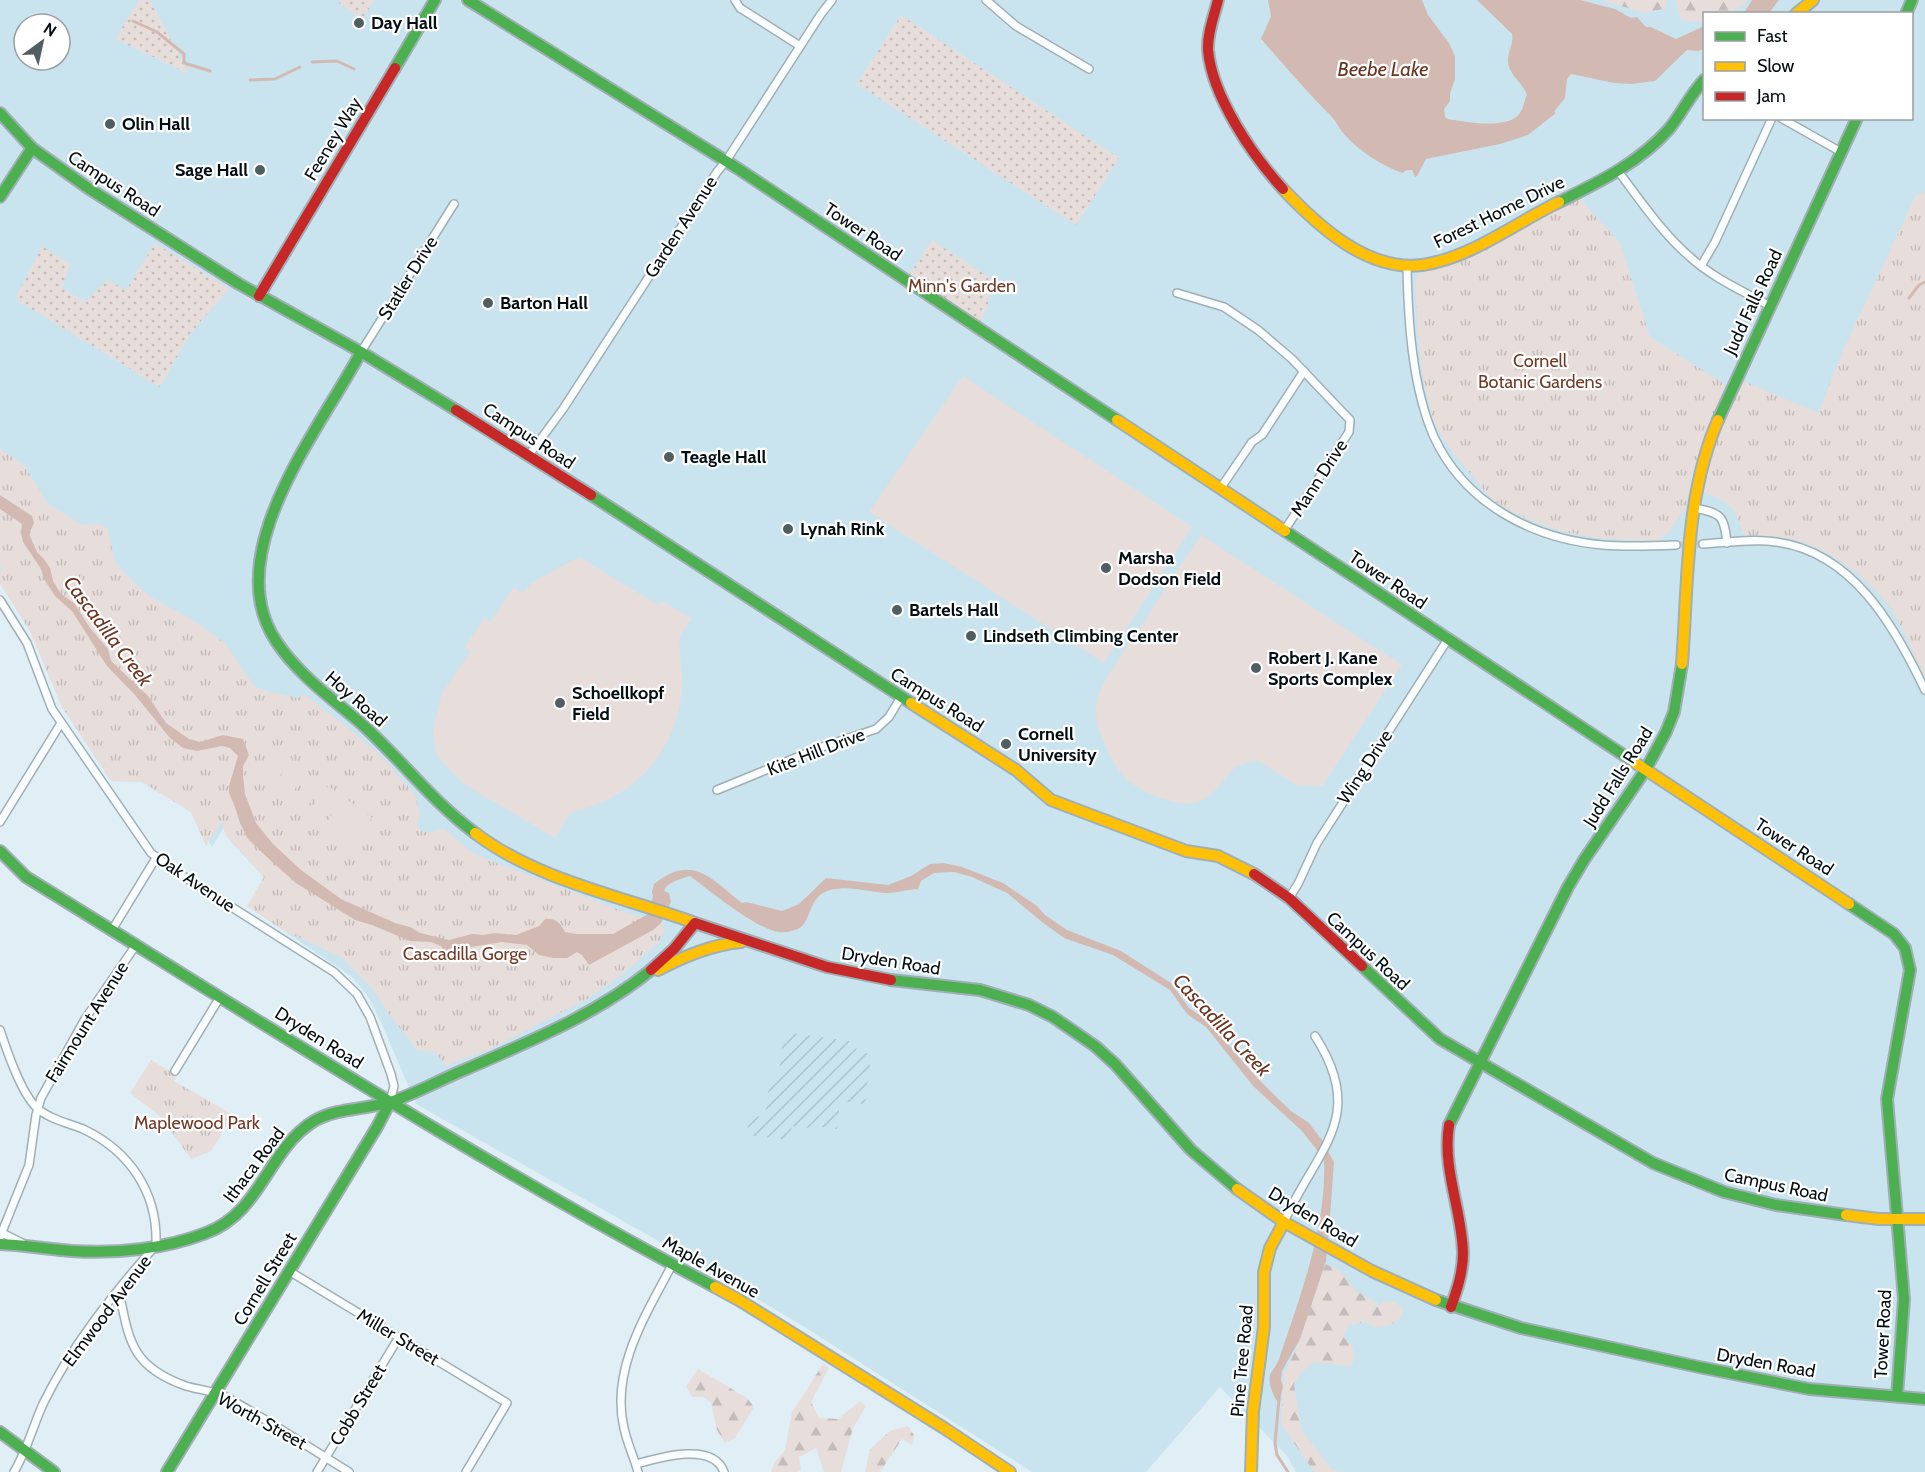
<svg xmlns="http://www.w3.org/2000/svg" width="1925" height="1472" viewBox="0 0 1925 1472" font-family="Cabin,sans-serif">
<defs>
<pattern id="industrial-furrows" width="10" height="10" patternUnits="userSpaceOnUse" patternTransform="scale(1.5)"><rect width="10" height="10" fill="#cae4ef"/><path d="M-1 1l2-2M0 10L10 0M9 11l2-2" fill="none" stroke="#acc2cc"/></pattern>
<pattern id="grass-dots" width="8" height="8" patternUnits="userSpaceOnUse" patternTransform="scale(1.5)"><rect width="8" height="8" fill="#e7ddda"/><path d="M2 2h.1M6 6h.1" fill="none" stroke="#c4bcba" stroke-width="1.8" stroke-linecap="round"/></pattern>
<pattern id="forest-firs" width="22" height="20" patternUnits="userSpaceOnUse" patternTransform="scale(1.5)"><rect width="22" height="20" fill="#e7ddda"/><path d="M5 1l3.5 6h-7zM16 11l3.5 6h-7z" fill="#c4bcba"/></pattern>
<pattern id="park-tufts" width="24" height="20" patternUnits="userSpaceOnUse" patternTransform="scale(1.5)"><rect width="24" height="20" fill="#e7ddda"/><path d="M3 7l-1-3M5 7V3M7 7l1-3M15 17l-1-3M17 17v-4M19 17l1-3" fill="none" stroke="#c4bcba"/></pattern>
</defs>
<rect width="100%" height="100%" fill="#dfeff5"/>
<!-- built -->
<path fill="#cae4ef" fill-rule="evenodd" d="M0,0h1925v1472h-629l-9,-16 -67,-69 -74,85h-114l-234,-149 -122,-72 -260,-147 -35,-82 -14,-27 -16,-19 -104,-70 17,-29 -33,-35 -6,-17 -13,22 -21,-35 -49,-30 -31,-1 -49,-74 -32,-76 -30,-47zM1704,14h208v104h-208zM24,24h36v36h-36z"/>
<!-- industrial -->
<polygon fill="url(#industrial-furrows)" points="784,1032 857,1042 856,1052 871,1054 865,1104 840,1101 837,1129 812,1126 812,1128 792,1126 790,1140 747,1135 749,1115 765,1117 770,1079 778,1080"/>
<!-- grass -->
<g fill="url(#grass-dots)">
<polygon points="139,0 150,0 189,74 115,39"/>
<polygon points="341,0 374,0 363,19 339,4"/>
<polygon points="901,15 1119,158 1076,225 857,84"/>
<polygon points="932,240 992,279 987,309 979,324 908,276"/>
<polygon points="155,243 229,289 190,334 160,387 15,299 42,246 70,264 62,288 85,302 107,280 126,290"/>
</g>
<!-- forest -->
<g fill="url(#forest-firs)">
<polygon points="1601,0 1666,0 1667,8 1644,13"/>
<polygon points="1676,0 1749,0 1731,13 1704,14 1704,22 1681,20"/>
<polygon points="1325,1264 1339,1270 1355,1290 1379,1305 1385,1301 1395,1302 1403,1309 1401,1317 1392,1324 1378,1328 1364,1322 1349,1325 1343,1337 1352,1345 1355,1357 1351,1366 1314,1362 1300,1374 1294,1384 1297,1405 1302,1431 1332,1470 1343,1472 1314,1472 1281,1424 1284,1374 1299,1343"/>
<polygon points="823,1364 829,1368 811,1402 819,1418 838,1419 860,1401 866,1406 853,1428 841,1472 824,1472 816,1448 799,1457 801,1469 798,1472 771,1472 775,1462 785,1450 792,1412"/>
<polygon points="698,1369 747,1398 754,1407 735,1438 725,1443 717,1430 711,1403 704,1397 692,1397 686,1386"/>
<polygon points="908,1426 914,1435 912,1445 902,1439 880,1472 865,1472 870,1449 890,1431"/>
</g>
<!-- park -->
<g fill="url(#park-tufts)">
<path d="M1925,192v485c-10,-20 -19,-42 -30,-62 -15,-27 -55,-58 -84,-70 -20,-9 -45,-9 -67,-9 -9,-29 -13,-34 -42,-44l14,-48 25,-64 77,33 25,-62 73,-156z"/>
<path d="M1579,198l41,45 30,94 75,47 -33,92 -6,31 -17,25 -10,8c-44,0 -79,-1 -121,-17 -15,-6 -32,-13 -44,-23 -13,-12 -23,-25 -33,-38 -11,-14 -24,-30 -29,-47 -13,-43 -14,-87 -17,-131l3,-9 9,-7 61,-23z"/>
<polygon points="0,449 24,465 48,504 82,525 99,524 107,528 115,561 129,578 149,596 189,618 225,643 254,686 270,692 298,698 304,694 347,727 381,756 415,794 420,815 417,825 421,831 429,833 443,828 470,851 484,858 611,907 662,924 664,931 660,941 624,973 587,999 492,1048 445,1066 435,1052 418,1051 388,1013 373,990 343,958 281,929 247,906 264,877 225,835 222,821 206,846 191,812 142,782 111,781 62,707 30,631 0,584 0,573 2,569 0,566"/>
<polygon points="151,1060 177,1075 174,1081 233,1115 211,1151 191,1159 160,1116 130,1093"/>
</g>
<!-- pitch -->
<g fill="#e7ddda">
<polygon points="963,376 1192,527 1104,663 869,512"/>
<path d="M1201,535l201,130 -80,121h-24l-41,-26c-6,2 -16,3 -21,7 -13,11 -23,32 -41,36 -18,4 -54,-11 -68,-23 -15,-15 -33,-53 -31,-75 1,-11 9,-23 14,-33z"/>
<path d="M579,557l79,48 3,-4 31,17c-4,6 -11,14 -12,20 -2,10 3,38 2,51 -6,66 -49,109 -112,124l-15,25 -91,-54 -28,-29 -3,-24 9,-38 29,-42 -6,-4 19,-29 6,4 24,-35 8,6 11,-11z"/>
<polygon points="280,750 292,759 273,785 261,776"/>
<polygon points="296,762 308,771 289,797 277,788"/>
<polygon points="312,774 324,783 305,809 293,800"/>
<polygon points="328,786 340,795 321,821 308,812"/>
<polygon points="344,798 356,806 337,833 325,824"/>
<polygon points="360,809 372,818 353,844 341,836"/>
</g>
<!-- water -->
<g fill="#d2bab2">
<path d="M1268,0h154l6,15 21,28 6,13v23l-5,15v7l-6,8 1,8 3,2c17,3 61,11 72,-6 4,-6 4,-12 7,-18 -4,-12 -18,-20 -19,-33 -1,-10 6,-18 4,-28l-35,-34h103l35,9 16,9 6,-1 9,10h5l25,12 28,-13v22l-5,3 -12,-1 -32,31 -24,3 -17,-1 -43,-9 -4,5 -2,19 -11,14 2,1 -28,22 -28,9 -74,15 -9,17 -2,1 -3,-7h-5l-5,3c-21,-8 -43,-22 -58,-39 -5,-6 -8,-13 -14,-19 -24,-24 -46,-50 -69,-76l10,-23z"/>
<polygon points="1752,0 1779,0 1769,13 1744,13"/>
<path d="M0,495l32,21 2,7 -5,11 8,18 7,7 6,9 3,13 8,13 13,9 16,25 18,21 3,12 37,35 18,27 23,16 11,3 23,-7 20,4 6,16 -6,11v10l2,18 11,29 17,21 28,26 40,29 54,24 15,4 10,6 29,7 23,-6 11,1 11,-2 22,2 23,-9 6,-7c11,-1 15,4 20,13l11,2h37l35,-20 5,-18 -1,-4 2,-8c39,-31 57,-5 88,19l4,-1 36,9 17,-7 27,-26 62,7 23,-9 19,-12 14,-1 18,4 41,16 34,23 8,9 22,15 54,21 50,32 18,25 12,8 19,19 38,44 33,32 18,12 13,17 12,22 -5,69 -3,30 -26,78 -18,32 -1,9 2,6 -3,15h-3c-4,-6 -9,-18 -7,-26 2,-5 7,-10 9,-16 21,-63 48,-132 45,-200l-22,-28 -48,-44 -48,-60 -19,-13 -17,-24 -57,-35 -49,-17 -22,-16 -35,-29 -35,-16 -18,-5 -20,1 -13,8 -3,8c-10,0 -20,4 -31,4 -19,-1 -42,-9 -60,-2 -18,7 -16,28 -26,36 -6,4 -15,6 -22,5 -23,-3 -69,-41 -89,-56 -9,3 -22,5 -26,15l5,2 2,9 -10,21 -8,7 -64,35 -7,-10 -5,-3 -10,6h-14l-14,-3 -12,-10 -25,-3 -31,5 -13,11 -17,-1 2,-7 -2,-4 -10,-4 -21,-1 -38,-16 -17,-5 -59,-37 -26,-23 -22,-21 -8,-16 -5,-16 -6,-14v-7l9,-30 -8,-8 -8,-2 -25,5 -14,-3 -13,-10 -35,-43 -28,-29 -35,-55 -17,-15 -11,-17 -3,-10 -18,-27 -2,-10 1,-8 -22,-15z"/>
</g>
<g fill="none" stroke-linecap="round" stroke-linejoin="round">
<!-- stream -->
<g stroke="#d2bab2" stroke-width="3">
<polyline points="133,21 157,32 184,54 184,63 210,71"/>
<polyline points="312,62 337,61 354,69"/>
<polyline points="250,80 275,79 300,67"/>
<polyline points="1909,298 1919,285 1925,282"/>
<polyline points="1279,1399 1275,1443 1277,1455 1288,1472"/>
</g>
<!-- street-tunnel -->
<polyline stroke="#becdd3" stroke-width="7" stroke-dasharray="7 3.5" stroke-linecap="butt" points="1676,545 1703,544"/>
<!-- street casing -->
<g stroke="#a0afb4" stroke-width="10">
<g id="street">
<polyline points="735,0 740,8 800,46"/>
<polyline points="986,0 1016,26 1089,69"/>
<polyline points="1781,118 1841,152"/>
<path d="M1618,171c22,29 44,62 72,86 23,21 53,34 80,49"/>
<path d="M1407,266c1,54 5,121 27,171 31,67 99,102 169,108 24,2 49,1 73,0"/>
<polyline points="1701,266 1715,242 1772,118"/>
<polyline points="1177,293 1224,307 1258,330 1292,359 1350,420 1349,432 1284,531"/>
<polyline points="361,352 454,204"/>
<polyline points="529,455 563,409 717,172 726,161 821,14 832,0"/>
<polyline points="1220,489 1252,442 1262,435 1304,371"/>
<path d="M1694,508c28,5 30,8 33,35"/>
<path d="M1703,544c24,-1 50,-6 73,-2 77,10 119,85 149,148"/>
<polyline points="0,600 27,643 52,709 151,853 178,873 334,972 357,994 370,1017 391,1074 394,1086 390,1102"/>
<polyline points="717,790 822,747 876,729 889,717 901,697"/>
<polyline points="0,822 61,723"/>
<polyline points="1289,898 1298,884 1317,843 1448,639"/>
<polyline points="112,930 156,858"/>
<path d="M0,1030c7,21 21,63 37,78 12,11 31,15 46,21 47,22 75,64 73,116 -42,48 -85,101 -113,159 -10,22 -16,46 -29,68"/>
<polyline points="175,1071 220,997"/>
<path d="M1284,1222c33,-74 84,-104 31,-186"/>
<polyline points="0,1232 22,1243"/>
<polyline points="0,1237 29,1165 36,1115 41,1098 85,1019 136,945"/>
<polyline points="289,1271 507,1403 466,1472"/>
<path d="M119,1291c10,51 13,76 67,95 13,4 28,5 40,11 42,23 82,50 123,75"/>
<path d="M636,1464c22,-6 77,-23 88,8"/>
<polyline points="317,1472 399,1337"/>
<path d="M638,1472c-4,-15 -11,-29 -14,-44 -14,-59 23,-115 49,-165"/>
</g>
</g>
<!-- fast casing -->
<g stroke="#a0afb4" stroke-width="14">
<g id="fast">
<polyline points="468,0 737,168 1117,420"/>
<polyline points="1906,14 1912,0"/>
<polyline points="395,68 435,0"/>
<polyline points="0,113 32,148 88,188 239,284 361,352 456,410"/>
<polyline points="0,197 32,148"/>
<path d="M1559,202c40,-20 80,-39 110,-73 13,-16 21,-34 35,-49"/>
<path d="M361,352c-41,77 -143,202 -85,289 23,35 57,58 88,85 38,35 69,76 111,107"/>
<polyline points="1718,420 1857,118"/>
<polyline points="591,495 911,703"/>
<polyline points="1285,531 1634,762"/>
<path d="M0,851l26,26c227,140 452,285 689,410"/>
<polyline points="1849,904 1894,934 1905,948 1910,970 1887,1099 1904,1299 1897,1396"/>
<polyline points="1362,966 1440,1039 1653,1163 1724,1192 1776,1205 1846,1215"/>
<polyline points="891,980 980,990 1029,1005 1053,1017 1095,1046 1115,1064 1191,1150 1237,1189"/>
<polyline points="1449,1125 1568,887 1584,860 1646,769 1666,732 1674,712 1682,664"/>
<path d="M0,1244c24,1 48,5 72,7 44,3 93,-2 134,-18 56,-21 61,-83 108,-112 24,-14 54,-11 79,-20 24,-8 47,-21 71,-31 64,-28 132,-55 187,-100"/>
<polyline points="1436,1300 1521,1328 1699,1367 1809,1389 1925,1399"/>
<polyline points="0,1432 54,1472"/>
<polyline points="167,1472 377,1127 390,1102"/>
</g>
</g>
<!-- slow casing -->
<g stroke="#a0afb4" stroke-width="14">
<g id="slow">
<polyline points="1796,14 1813,0"/>
<path d="M1283,189c34,36 84,83 139,76 49,-7 93,-42 137,-63"/>
<polyline points="1117,420 1285,531"/>
<path d="M1682,664c6,-81 3,-168 36,-244"/>
<polyline points="911,703 1016,770 1051,800 1186,851 1218,856 1254,874"/>
<polyline points="1634,762 1849,904"/>
<path d="M475,833c61,47 149,64 220,90"/>
<path d="M658,970c27,-14 53,-25 83,-28"/>
<polyline points="1237,1189 1284,1222 1372,1271 1436,1300"/>
<polyline points="1846,1215 1879,1219 1925,1219"/>
<polyline points="715,1287 739,1300 944,1428 1010,1472"/>
<polyline points="1251,1472 1253,1411 1264,1327 1264,1272 1270,1248 1284,1222"/>
</g>
</g>
<!-- jam casing -->
<g stroke="#a0afb4" stroke-width="14">
<g id="jam">
<path d="M1218,0c-4,16 -11,34 -10,50 4,46 44,105 75,139"/>
<polyline points="259,296 395,68"/>
<polyline points="456,410 591,495"/>
<polyline points="1254,874 1289,898 1362,966"/>
<polyline points="651,970 674,949 695,923 827,967 891,980"/>
<path d="M1449,1125c-7,44 13,85 14,128 0,19 -6,37 -12,54"/>
</g>
</g>
<!-- street -->
<use href="#street" stroke="#fafdfe" stroke-width="7"/>
<!-- fast -->
<use href="#fast" stroke="#4caf50" stroke-width="10"/>
<!-- slow -->
<use href="#slow" stroke="#ffc107" stroke-width="10"/>
<!-- jam -->
<use href="#jam" stroke="#c62828" stroke-width="10"/>
</g>
<!-- markers -->
<g fill="#505d62" stroke="#fff" stroke-width="2">
<circle cx="359" cy="23" r="6"/>
<circle cx="110" cy="124" r="6"/>
<circle cx="260" cy="170" r="6"/>
<circle cx="488" cy="303" r="6"/>
<circle cx="669" cy="457" r="6"/>
<circle cx="788" cy="529" r="6"/>
<circle cx="1106" cy="568" r="6"/>
<circle cx="897" cy="610" r="6"/>
<circle cx="971" cy="636" r="6"/>
<circle cx="1256" cy="668" r="6"/>
<circle cx="560" cy="703" r="6"/>
<circle cx="1006" cy="744" r="6"/>
</g>
<g text-anchor="middle" stroke-width="4.5" stroke-linejoin="round" paint-order="stroke">
<!-- poi labels -->
<g font-size="18" font-weight="bold" fill="#030e13" stroke="#fff" text-anchor="start">
<text x="371" y="29">Day Hall</text>
<text x="122" y="130">Olin Hall</text>
<text x="248" y="176" text-anchor="end">Sage Hall</text>
<text x="500" y="309">Barton Hall</text>
<text x="681" y="463">Teagle Hall</text>
<text x="800" y="535">Lynah Rink</text>
<text x="1118" y="564">Marsha<tspan x="1118" dy="21">Dodson Field</tspan></text>
<text x="909" y="616">Bartels Hall</text>
<text x="983" y="642">Lindseth Climbing Center</text>
<text x="1268" y="664">Robert J. Kane<tspan x="1268" dy="21">Sports Complex</tspan></text>
<text x="572" y="699">Schoellkopf<tspan x="572" dy="21">Field</tspan></text>
<text x="1018" y="740">Cornell<tspan x="1018" dy="21">University</tspan></text>
</g>
<!-- street labels -->
<g font-size="18" fill="#030e13" stroke="#fff">
<text transform="translate(333 139) rotate(-59)" y="6">Feeney Way</text>
<text transform="translate(114 184) rotate(33)" y="6">Campus Road</text>
<text transform="translate(1499 212) rotate(-26)" y="6">Forest Home Drive</text>
<text transform="translate(681 227) rotate(-57)" y="6">Garden Avenue</text>
<text transform="translate(863 232) rotate(34)" y="6">Tower Road</text>
<text transform="translate(408 278) rotate(-58)" y="6">Statler Drive</text>
<text transform="translate(1753 302) rotate(-65)" y="6">Judd Falls Road</text>
<text transform="translate(529 436) rotate(33)" y="6">Campus Road</text>
<text transform="translate(1319 478) rotate(-57)" y="6">Mann Drive</text>
<text transform="translate(1388 580) rotate(34)" y="6">Tower Road</text>
<text transform="translate(356 699) rotate(41)" y="6">Hoy Road</text>
<text transform="translate(937 700) rotate(32)" y="6">Campus Road</text>
<text transform="translate(816 752) rotate(-21)" y="6">Kite Hill Drive</text>
<text transform="translate(1365 767) rotate(-57)" y="6">Wing Drive</text>
<text transform="translate(1618 777) rotate(-58)" y="6">Judd Falls Road</text>
<text transform="translate(1794 847) rotate(33)" y="6">Tower Road</text>
<text transform="translate(195 882) rotate(34)" y="6">Oak Avenue</text>
<text transform="translate(1368 951) rotate(43)" y="6">Campus Road</text>
<text transform="translate(891 961) rotate(9)" y="6">Dryden Road</text>
<text transform="translate(87 1022) rotate(-58)" y="6">Fairmount Avenue</text>
<text transform="translate(319 1038) rotate(32)" y="6">Dryden Road</text>
<text transform="translate(254 1165) rotate(-53)" y="6">Ithaca Road</text>
<text transform="translate(1776 1185) rotate(12)" y="6">Campus Road</text>
<text transform="translate(1313 1217) rotate(31)" y="6">Dryden Road</text>
<text transform="translate(711 1267) rotate(29)" y="6">Maple Avenue</text>
<text transform="translate(265 1279) rotate(-59)" y="6">Cornell Street</text>
<text transform="translate(107 1311) rotate(-53)" y="6">Elmwood Avenue</text>
<text transform="translate(1883 1334) rotate(-87)" y="6">Tower Road</text>
<text transform="translate(398 1337) rotate(31)" y="6">Miller Street</text>
<text transform="translate(1242 1361) rotate(-85)" y="6">Pine Tree Road</text>
<text transform="translate(1766 1363) rotate(10)" y="6">Dryden Road</text>
<text transform="translate(358 1405) rotate(-59)" y="6">Cobb Street</text>
<text transform="translate(262 1421) rotate(29)" y="6">Worth Street</text>
</g>
<!-- park labels -->
<g font-size="18" fill="#713a27" stroke="#fff">
<text x="962" y="292">Minn's Garden</text>
<text x="1540" y="367">Cornell<tspan x="1540" dy="21">Botanic Gardens</tspan></text>
<text x="465" y="960">Cascadilla Gorge</text>
<text x="197" y="1129">Maplewood Park</text>
</g>
<!-- water labels -->
<g font-size="20" font-style="italic" fill="#6c3522" stroke="#fff">
<text x="1383" y="76">Beebe Lake</text>
<text transform="translate(108 631) rotate(53)" y="7">Cascadilla Creek</text>
<text transform="translate(1222 1025) rotate(47)" y="7">Cascadilla Creek</text>
</g>
</g>
<!-- legend -->
<rect x="1703" y="12" width="210" height="108" fill="#ffffff" stroke="#9a9fa1" stroke-width="1.5"/>
<rect x="1715" y="32" width="30" height="9" fill="#4caf50" stroke="#9a9fa1" stroke-width="1.5"/>
<text x="1757" y="42" font-size="18" fill="#030e13">Fast</text>
<rect x="1715" y="62" width="30" height="9" fill="#ffc107" stroke="#9a9fa1" stroke-width="1.5"/>
<text x="1757" y="72" font-size="18" fill="#030e13">Slow</text>
<rect x="1715" y="92" width="30" height="9" fill="#c62828" stroke="#9a9fa1" stroke-width="1.5"/>
<text x="1757" y="102" font-size="18" fill="#030e13">Jam</text>
<!-- north arrow -->
<g transform="translate(42 42) rotate(33)"><circle r="28" fill="#ffffff" stroke="#9a9fa1" stroke-width="1.5"/>
<path d="M0-4.5L10 22L0 15L-10 22Z" fill="#505d62"/>
<text y="-9" font-size="16" font-weight="bold" text-anchor="middle" fill="#030e13">N</text>
</g>
</svg>
